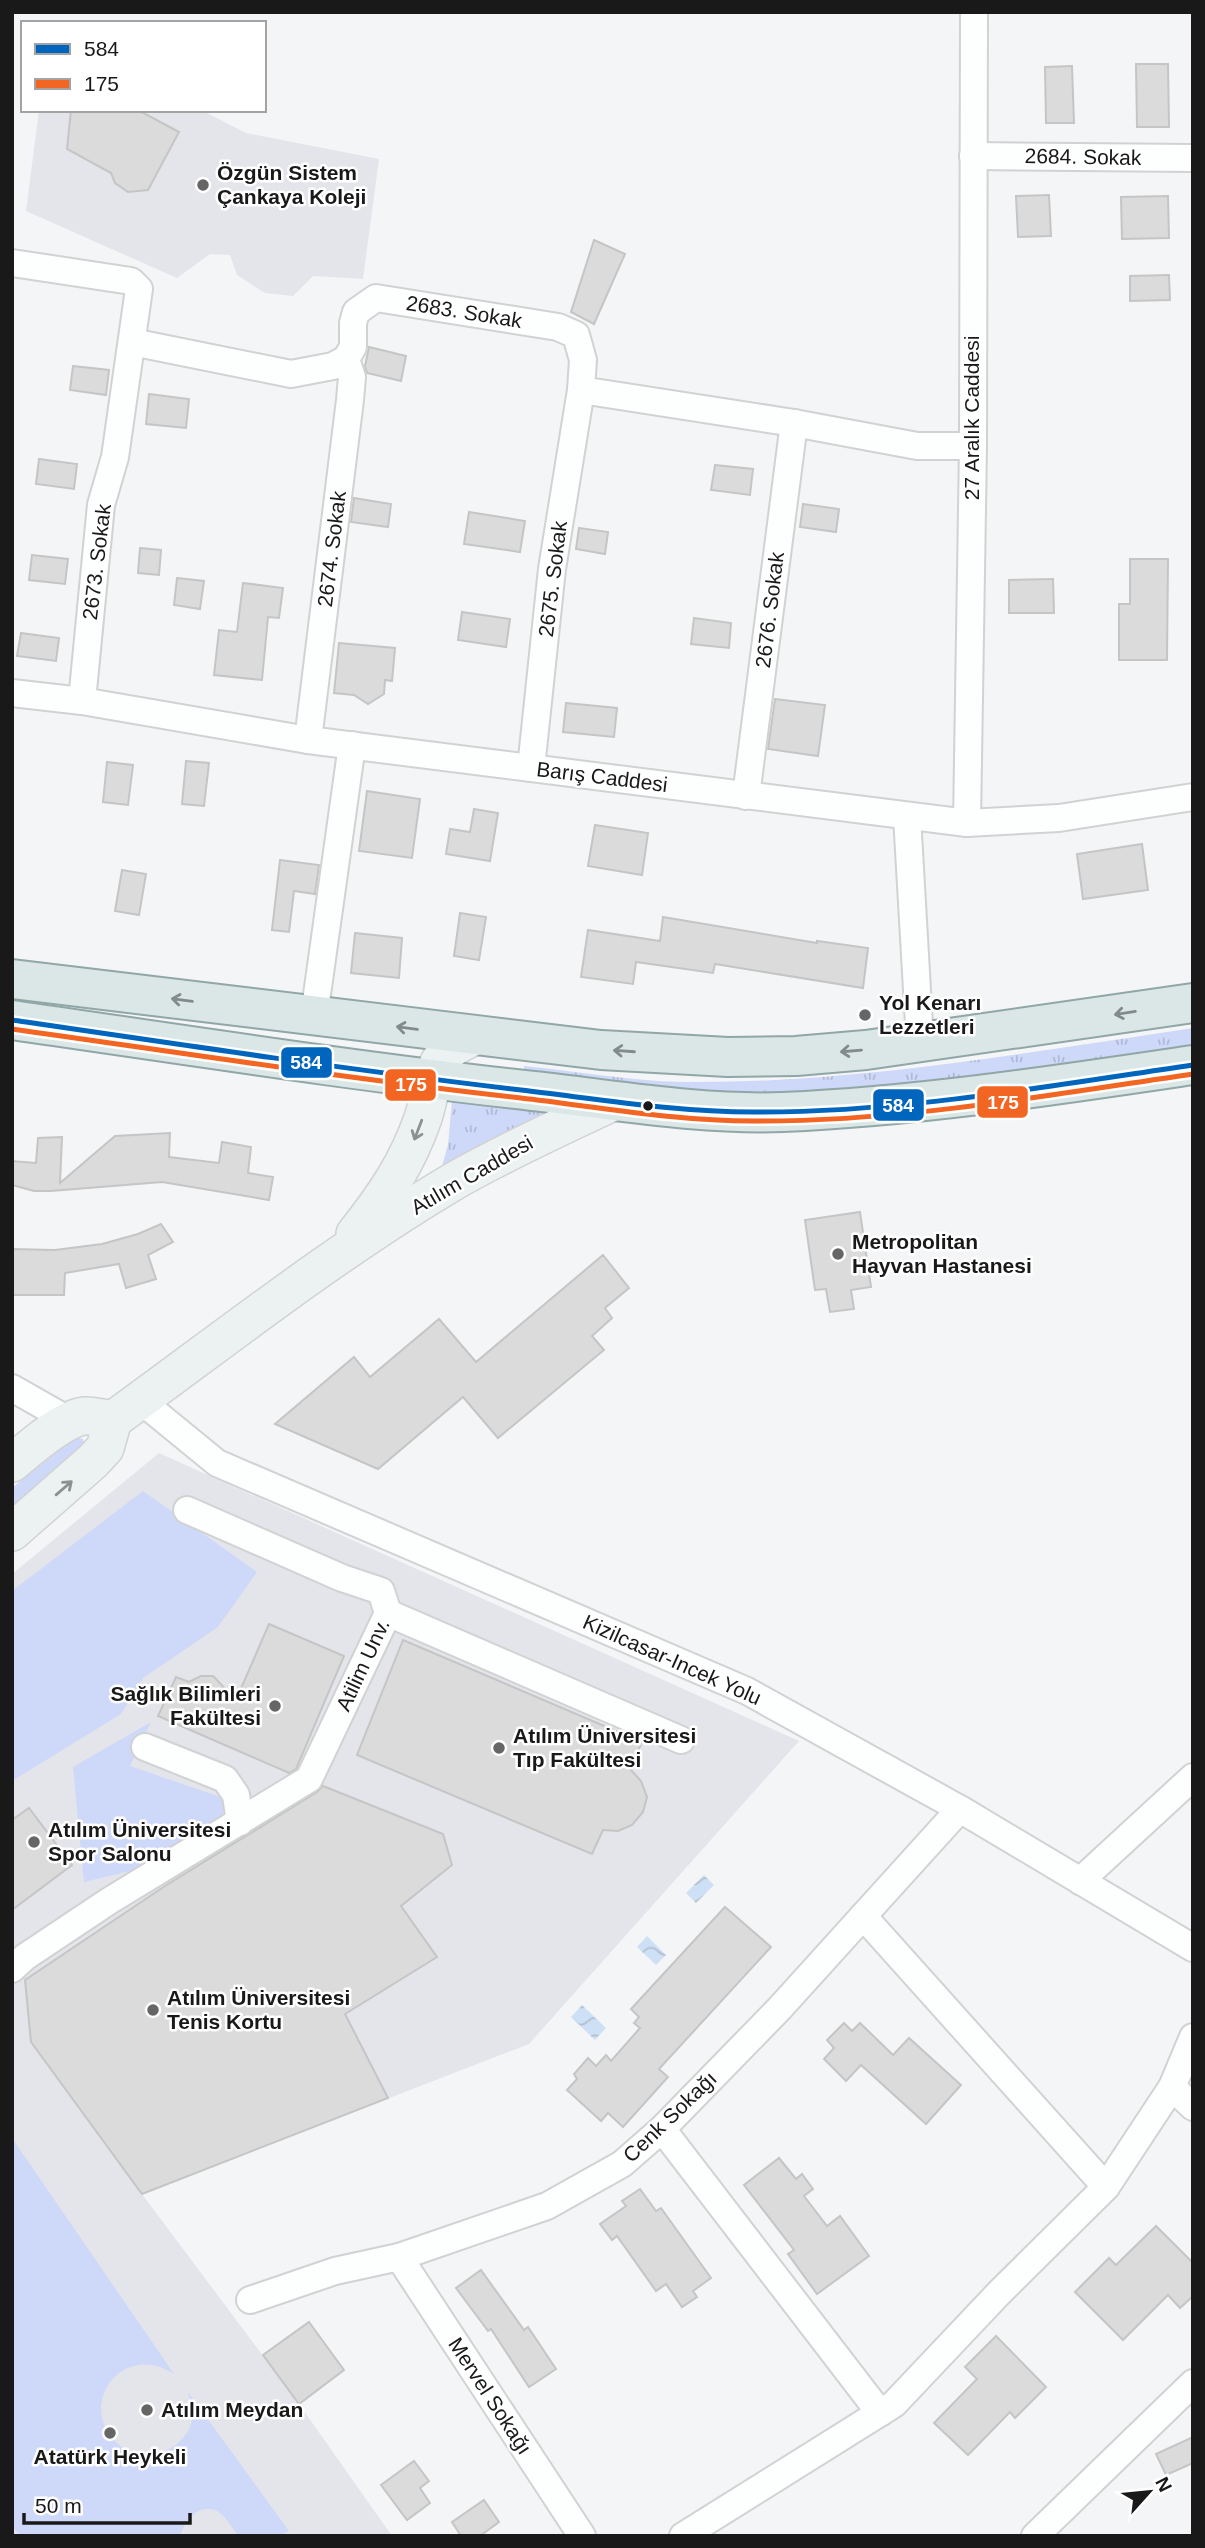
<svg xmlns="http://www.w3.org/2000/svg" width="1205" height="2548" viewBox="0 0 1205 2548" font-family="Arial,sans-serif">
<defs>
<pattern id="grass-tufts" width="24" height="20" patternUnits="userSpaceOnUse" patternTransform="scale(1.75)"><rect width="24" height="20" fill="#ced8f8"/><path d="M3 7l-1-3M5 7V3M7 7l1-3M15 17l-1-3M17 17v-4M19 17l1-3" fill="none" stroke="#b0b9d4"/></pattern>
<pattern id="water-waves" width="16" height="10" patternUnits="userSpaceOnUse" patternTransform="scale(1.75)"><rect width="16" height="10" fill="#cee0f5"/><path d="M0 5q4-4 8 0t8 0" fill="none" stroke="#b0c0d1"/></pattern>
</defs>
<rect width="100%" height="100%" fill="#f4f5f6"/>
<!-- built -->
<g fill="#e4e5eb">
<polygon points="39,110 201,110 246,133 379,159 363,279 313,276 293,296 265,293 237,275 230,255 210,254 177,278 26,211"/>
<polygon points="159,1453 799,1741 529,2044 142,2194 299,2404 392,2536 12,2536 12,1574"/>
</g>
<!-- grass -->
<g fill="url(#grass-tufts)">
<path d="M1193,1028v17l-190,28 -174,20 -94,1 -42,-3 -169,-21v-4c51,5 106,15 158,16 171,2 342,-29 511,-54z"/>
<polygon points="452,1101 560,1112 495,1138 442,1166 448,1145"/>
<polygon points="75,1437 83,1439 85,1446 12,1507 12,1488"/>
</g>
<!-- park -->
<g fill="#ced8f8">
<polygon points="143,1491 257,1572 218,1627 143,1678 121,1714 12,1781 12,1591"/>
<polygon points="151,1722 130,1766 229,1800 219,1822 147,1867 84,1882 73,1767"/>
<path d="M12,2138l162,236c-55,-36 -102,38 -51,74 25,17 64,1 69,-29 2,-9 -2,-18 -4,-27l101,139 -11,5 -40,-1c-6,-7 -12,-18 -19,-23 -19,-11 -34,8 -39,24h-158l-10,-9z"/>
</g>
<!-- water -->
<g fill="url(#water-waves)">
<polygon points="704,1875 714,1885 696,1903 686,1893"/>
<polygon points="647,1936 666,1955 656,1965 637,1947"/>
<polygon points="582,2005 606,2028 595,2040 571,2017"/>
</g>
<!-- building -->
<g fill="#dbdbdb" stroke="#c5c5c5" stroke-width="2">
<polygon points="1136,64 1168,64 1169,127 1137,127"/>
<polygon points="1072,66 1074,123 1046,123 1045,67"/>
<polygon points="71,110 138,110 179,132 148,190 128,192 115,183 111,173 67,149"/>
<polygon points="1049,195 1051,236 1018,237 1016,196"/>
<polygon points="1168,196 1169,238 1122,239 1121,197"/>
<polygon points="594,240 625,254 594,324 571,312"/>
<polygon points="1169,275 1170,300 1130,301 1130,276"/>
<polygon points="369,347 406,356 401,381 367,373 365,366"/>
<polygon points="73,366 109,370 106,395 70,390"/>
<polygon points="149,394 189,399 186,428 146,424"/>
<polygon points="39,459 77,464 74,489 36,484"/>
<polygon points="715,465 753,469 750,495 711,490"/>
<polygon points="354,498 391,504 388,527 351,522"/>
<polygon points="803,504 839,509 836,532 800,527"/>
<polygon points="469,512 525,521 520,552 464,544"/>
<polygon points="579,528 608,532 605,554 576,549"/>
<polygon points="140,548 161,550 159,575 138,573"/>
<polygon points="32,555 68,559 65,584 29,580"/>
<polygon points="1130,559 1168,559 1167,660 1119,660 1119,604 1130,604"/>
<polygon points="177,578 204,581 200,609 174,605"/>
<polygon points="1053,579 1054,613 1009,613 1009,580"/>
<polygon points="243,583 283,588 279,618 268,617 262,680 214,675 219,630 237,632"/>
<polygon points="462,612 510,619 506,647 458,640"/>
<polygon points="694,618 731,623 729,648 691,644"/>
<polygon points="21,633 59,638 56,661 17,656"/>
<polygon points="339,643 395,648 392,681 385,680 384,694 368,704 354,695 334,693"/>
<polygon points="775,699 825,705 818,756 768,749"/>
<polygon points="566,703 617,708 614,737 563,732"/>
<polygon points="186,761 209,763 204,806 182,804"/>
<polygon points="107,762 133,765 128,805 103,802"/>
<polygon points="367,791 420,799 412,858 359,851"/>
<polygon points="474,809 498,813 490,861 446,854 450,829 470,832"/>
<polygon points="595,825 648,833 642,875 588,866"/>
<polygon points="1142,844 1148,890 1083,899 1077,854"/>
<polygon points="280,860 319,865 315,894 294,891 289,932 272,930"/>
<polygon points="122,870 146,874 139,915 115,911"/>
<polygon points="460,913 486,917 479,960 454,956"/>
<polygon points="663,917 817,943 817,941 868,948 863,988 715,964 713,973 636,962 633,984 581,977 588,930 660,941"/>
<polygon points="355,933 402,938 399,978 351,973"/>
<polygon points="170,1133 169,1157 219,1163 222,1142 251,1147 248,1173 273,1177 269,1200 162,1182 51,1191 34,1191 12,1185 12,1161 36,1163 38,1138 62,1137 60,1183 115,1136"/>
<polygon points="860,1212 871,1287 851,1290 854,1309 830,1312 826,1289 815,1290 805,1220"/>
<polygon points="161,1224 173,1242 148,1255 156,1279 126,1288 119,1264 65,1273 64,1295 12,1295 12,1249 55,1250 102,1244 138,1234"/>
<polygon points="603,1255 629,1288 605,1308 612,1318 592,1336 604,1350 498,1438 463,1397 378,1469 275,1424 354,1357 370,1377 439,1319 476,1362"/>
<polygon points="269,1624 344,1656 296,1769 289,1773 158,1716 176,1677 189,1682 201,1676 213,1676 236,1700"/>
<polygon points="403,1640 642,1742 630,1769 641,1781 647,1797 643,1812 632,1825 618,1831 603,1830 592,1854 357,1755"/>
<polygon points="323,1786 443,1834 452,1865 401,1906 437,1957 345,2014 388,2098 142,2194 31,2042 25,1980 165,1886 317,1792"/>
<polygon points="29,1808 72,1865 12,1910 12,1820"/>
<polygon points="725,1907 771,1947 659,2069 668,2077 623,2127 608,2113 601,2121 567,2090 577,2079 574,2074 588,2058 596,2066 606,2055 611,2061 640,2028 634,2023 639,2017 631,2009"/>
<polygon points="844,2023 852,2031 860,2023 893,2055 909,2038 961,2085 926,2124 861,2065 846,2081 824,2059 834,2048 827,2040"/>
<polygon points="779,2158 796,2179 802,2174 813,2189 804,2196 827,2226 840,2216 869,2256 817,2294 788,2254 794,2250 744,2185"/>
<polygon points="640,2189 656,2211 661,2208 711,2278 693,2291 697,2297 682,2307 666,2284 656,2291 617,2236 612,2240 600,2224 626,2206 622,2201"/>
<polygon points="1156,2226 1193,2263 1193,2296 1180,2308 1168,2295 1123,2340 1075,2292 1109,2258 1116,2265"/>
<polygon points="481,2270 524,2330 528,2327 556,2369 529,2387 491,2329 488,2331 456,2288"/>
<polygon points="309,2322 344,2370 299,2404 263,2355"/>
<polygon points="996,2336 1046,2387 1015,2418 1010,2412 968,2455 934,2423 977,2379 965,2367"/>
<polygon points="1193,2437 1193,2463 1166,2475 1156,2454"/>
<polygon points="414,2461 429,2481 420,2488 430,2503 407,2520 381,2485"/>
<polygon points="484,2500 499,2522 480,2536 461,2536 452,2522"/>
</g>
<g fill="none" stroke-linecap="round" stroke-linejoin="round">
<!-- street casing -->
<g stroke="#d1d2d3" stroke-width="30">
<g id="street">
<polyline points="973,156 1193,158"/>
<polyline points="12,263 131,281 139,289 115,457 101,505 82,701"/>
<polyline points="132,342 291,374 333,366 346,359 353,347 353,323 356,312 376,298 558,327 576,335 583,360 581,390 552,569 531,768"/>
<polyline points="581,390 794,423 917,446 973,446"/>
<polyline points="12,693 82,701 308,740 967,823 1059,818 1193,797"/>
<polyline points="308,740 350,400 352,377 346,359"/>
<polyline points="746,796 794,423"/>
<polyline points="907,816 920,1042"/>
<polyline points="967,823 973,446 974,12"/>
<polyline points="314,1016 352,745"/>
<polyline points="12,1388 70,1421"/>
<polyline points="140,1400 217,1463 747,1691 960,1809 1193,1948"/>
<polyline points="388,1613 681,1740"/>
<polyline points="145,1747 225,1779 236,1795 240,1822"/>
<polyline points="1080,1881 1193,1777"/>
<polyline points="863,1916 1106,2187"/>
<polyline points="12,1969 25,1957 109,1901 309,1779 388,1613 381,1591 342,1578 187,1510"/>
<polyline points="1172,2087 1193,2107"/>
<polyline points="662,2129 880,2413"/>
<polyline points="399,2257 582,2536"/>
<polyline points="250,2300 335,2271 399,2257 547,2206 622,2164 662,2129 779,2009 960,1809"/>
<polyline points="683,2536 894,2404 999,2293 1106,2187 1172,2087 1193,2037"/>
<polyline points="1035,2536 1193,2383"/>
</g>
</g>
<!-- secondary casing -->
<g stroke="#d1d2d3" stroke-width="40">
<g id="secondary">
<path d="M355,1234c30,-38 52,-70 68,-116 7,-20 8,-46 20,-62 8,-10 22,-15 32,-20"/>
<path d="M113,1420c113,-82 223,-169 343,-240 51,-29 104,-53 157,-78"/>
<path d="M12,1463c17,-14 50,-44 72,-47 9,-1 20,3 29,4"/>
<polyline points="12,1532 93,1461 105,1448 113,1420"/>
</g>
</g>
<!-- primary casing -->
<g stroke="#91a6a6" stroke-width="42">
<g id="primary">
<polyline points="12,979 601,1050 728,1057 796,1056 866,1050 1193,1003"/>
<path d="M12,1020c174,25 347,52 521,71 83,9 166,24 250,21 137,-6 274,-27 410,-47"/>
</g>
</g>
<!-- street -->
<use href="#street" stroke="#fdfefe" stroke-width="26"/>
<!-- secondary -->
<use href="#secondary" stroke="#ecf2f2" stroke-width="37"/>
<!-- primary -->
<use href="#primary" stroke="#dae7e6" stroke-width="38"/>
<!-- bus-1 casing -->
<g stroke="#fff" stroke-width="10">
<path id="bus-1" d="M12,1020c170,25 339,50 509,70 77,9 155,22 232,22 147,1 295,-26 440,-47"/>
</g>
<!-- bus-2 casing -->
<g stroke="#fff" stroke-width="10">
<path id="bus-2" d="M12,1029c170,24 339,50 509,69 77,9 155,23 232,23 147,1 295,-26 440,-47"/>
</g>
<!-- bus-1 -->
<use href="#bus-1" stroke="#0065bd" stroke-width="5"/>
<!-- bus-2 -->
<use href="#bus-2" stroke="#f26522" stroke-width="5"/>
</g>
<!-- one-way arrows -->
<defs><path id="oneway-shaft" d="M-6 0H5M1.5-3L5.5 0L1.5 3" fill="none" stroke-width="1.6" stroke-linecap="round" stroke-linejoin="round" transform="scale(1.75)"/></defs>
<g stroke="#838a8a">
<use href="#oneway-shaft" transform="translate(182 1000) rotate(-173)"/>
<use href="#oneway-shaft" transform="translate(1125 1013) rotate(171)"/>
<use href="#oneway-shaft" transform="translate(407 1028) rotate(-173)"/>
<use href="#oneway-shaft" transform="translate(624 1051) rotate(-176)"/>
<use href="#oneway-shaft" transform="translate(851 1051) rotate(175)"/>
</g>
<g stroke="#8d9091">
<use href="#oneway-shaft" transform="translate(418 1130) rotate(111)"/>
<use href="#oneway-shaft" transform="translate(64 1488) rotate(-41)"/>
</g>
<!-- markers -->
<g fill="#666667" stroke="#fff" stroke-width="2.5">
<circle cx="203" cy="185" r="7"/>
<circle cx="865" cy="1015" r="7"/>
<circle cx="838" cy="1254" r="7"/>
<circle cx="275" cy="1706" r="7"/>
<circle cx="499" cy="1748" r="7"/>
<circle cx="34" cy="1842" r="7"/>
<circle cx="153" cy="2010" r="7"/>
<circle cx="147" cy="2410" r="7"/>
<circle cx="110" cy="2433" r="7"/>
</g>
<circle fill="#19191a" stroke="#fff" stroke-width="2.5" cx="648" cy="1106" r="6"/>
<g text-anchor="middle" stroke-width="5" stroke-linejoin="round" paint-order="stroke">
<!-- street labels -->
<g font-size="21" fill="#19191a" stroke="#fff">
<text transform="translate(1083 157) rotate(1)" y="7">2684. Sokak</text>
<text transform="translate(464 312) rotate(9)" y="7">2683. Sokak</text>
<text transform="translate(972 418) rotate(-90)" y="7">27 Aralık Caddesi</text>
<text transform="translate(332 549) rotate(-83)" y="7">2674. Sokak</text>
<text transform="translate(97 562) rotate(-83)" y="7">2673. Sokak</text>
<text transform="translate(553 579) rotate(-83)" y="7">2675. Sokak</text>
<text transform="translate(770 610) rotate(-83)" y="7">2676. Sokak</text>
<text transform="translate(602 777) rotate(7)" y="7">Barış Caddesi</text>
<text transform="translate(472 1175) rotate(-30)" y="7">Atılım Caddesi</text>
<text transform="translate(672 1660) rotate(24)" y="7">Kizilcasar-Incek Yolu</text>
<text transform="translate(363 1665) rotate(-65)" y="7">Atilim Unv.</text>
<text transform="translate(670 2117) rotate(-44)" y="7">Cenk Sokağı</text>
<text transform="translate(490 2396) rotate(57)" y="7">Mervel Sokağı</text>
</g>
<!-- poi labels -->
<g font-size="21" font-weight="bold" fill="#19191a" stroke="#fff" text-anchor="start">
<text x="217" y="180">Özgün Sistem<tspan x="217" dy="24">Çankaya Koleji</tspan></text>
<text x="879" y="1010">Yol Kenarı<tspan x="879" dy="24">Lezzetleri</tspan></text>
<text x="852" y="1249">Metropolitan<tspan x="852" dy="24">Hayvan Hastanesi</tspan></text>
<text x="261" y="1701" text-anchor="end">Sağlık Bilimleri<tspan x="261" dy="24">Fakültesi</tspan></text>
<text x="513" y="1743">Atılım Üniversitesi<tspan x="513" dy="24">Tıp Fakültesi</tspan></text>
<text x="48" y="1837">Atılım Üniversitesi<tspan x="48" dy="24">Spor Salonu</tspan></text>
<text x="167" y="2005">Atılım Üniversitesi<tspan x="167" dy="24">Tenis Kortu</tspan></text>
<text x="161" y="2417">Atılım Meydan</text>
<text x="110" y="2464" text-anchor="middle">Atatürk Heykeli</text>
</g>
</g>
<g stroke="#fff" stroke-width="2.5">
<rect x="280" y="1046" width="53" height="33" rx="7" fill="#0065bd"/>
<rect x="384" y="1068" width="53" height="34" rx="7" fill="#f26522"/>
<rect x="976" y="1085" width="53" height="34" rx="7" fill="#f26522"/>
<rect x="872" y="1088" width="53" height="34" rx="7" fill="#0065bd"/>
</g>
<g font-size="19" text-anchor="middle" font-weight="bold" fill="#fff">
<text x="306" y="1069">584</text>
<text x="411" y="1091">175</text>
<text x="1003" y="1109">175</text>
<text x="898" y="1112">584</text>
</g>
<!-- border -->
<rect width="1205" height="2548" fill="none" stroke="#19191a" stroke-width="28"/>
<!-- legend -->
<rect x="21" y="21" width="245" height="91" fill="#ffffff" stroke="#a3a3a3" stroke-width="2"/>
<rect x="35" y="44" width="35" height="10" fill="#0065bd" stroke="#a3a3a3" stroke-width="2"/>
<text x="84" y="56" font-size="21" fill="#19191a">584</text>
<rect x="35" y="79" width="35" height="10" fill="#f26522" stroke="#a3a3a3" stroke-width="2"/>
<text x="84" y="91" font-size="21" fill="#19191a">175</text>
<!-- north arrow -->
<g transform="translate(1149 2492) rotate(63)" stroke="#ffffff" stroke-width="5" paint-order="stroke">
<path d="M0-5L12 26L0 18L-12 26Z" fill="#19191a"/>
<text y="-10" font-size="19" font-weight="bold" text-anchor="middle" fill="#19191a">N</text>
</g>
<!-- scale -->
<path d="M24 2513v10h166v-10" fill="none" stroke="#19191a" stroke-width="3.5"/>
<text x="35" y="2513" font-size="21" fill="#19191a" stroke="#ffffff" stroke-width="5" paint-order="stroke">50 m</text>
</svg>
